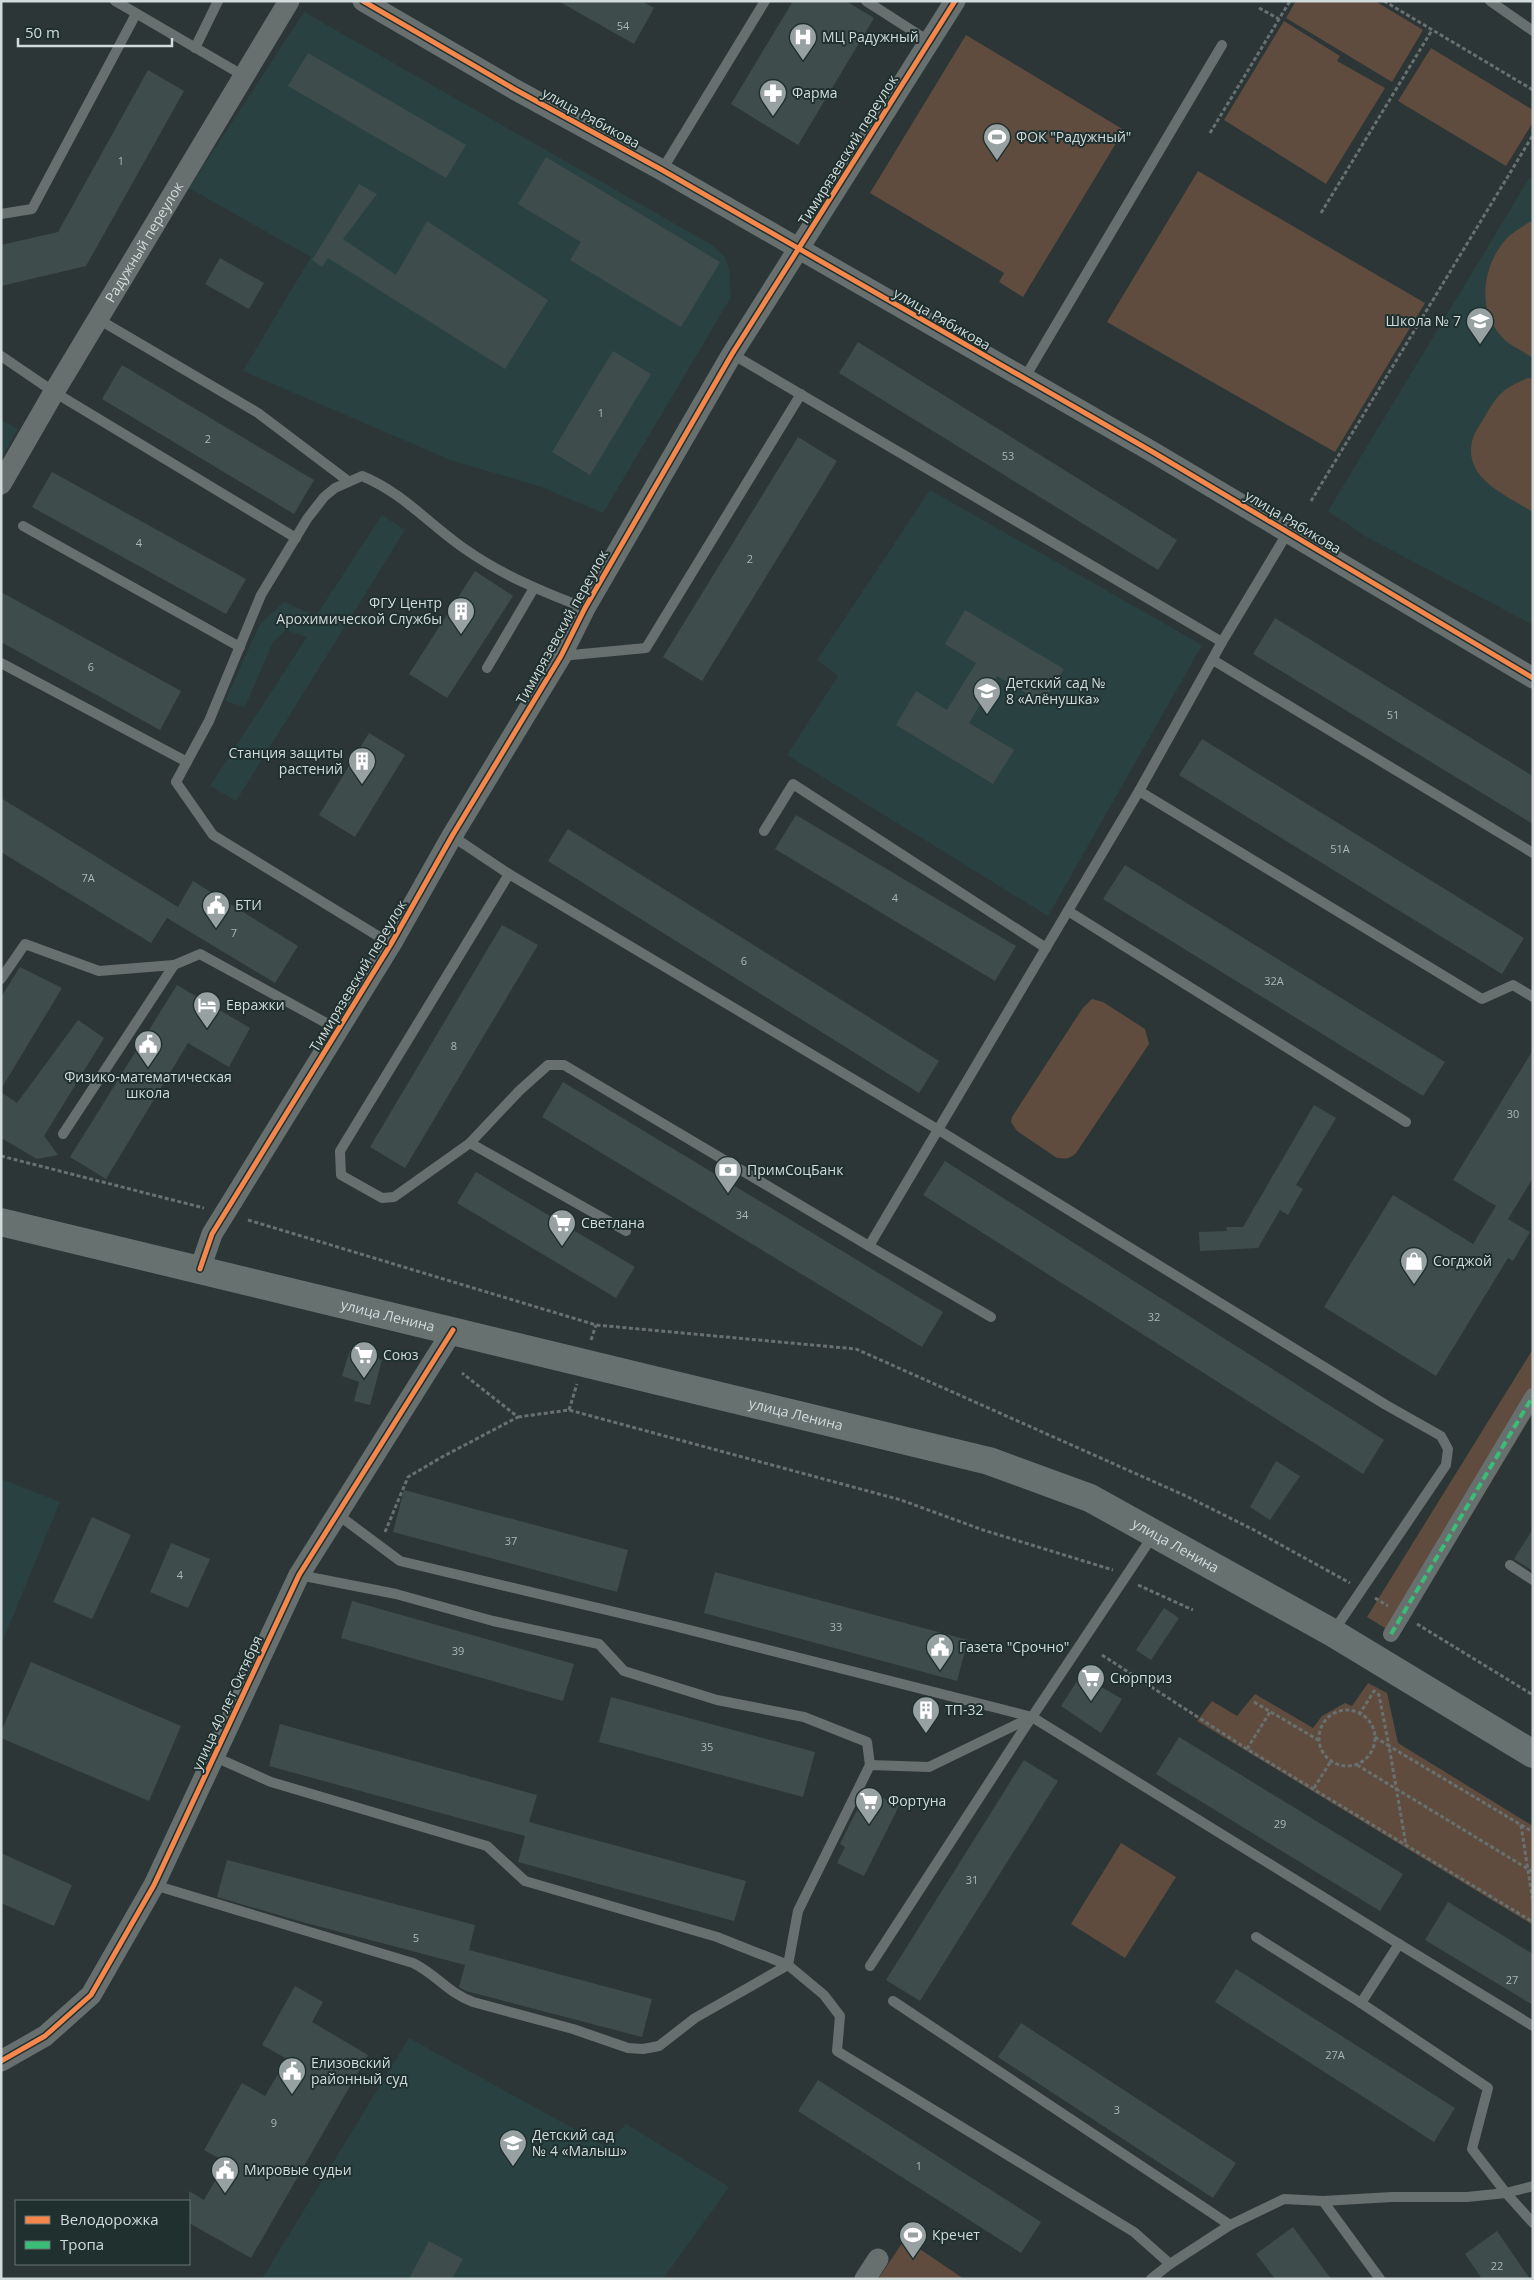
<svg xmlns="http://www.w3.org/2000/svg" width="1534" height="2280" viewBox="0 0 1534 2280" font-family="'Open Sans',sans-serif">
<rect width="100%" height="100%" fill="#2c3636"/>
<!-- built -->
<g fill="#294241">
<polygon points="304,12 712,245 725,257 729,270 731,297 603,513 539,486 453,461 243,371 311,257 189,188"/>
<polygon points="1530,177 1533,179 1533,625 1365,536 1328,511"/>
<polygon points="1,420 18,429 1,458"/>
<polygon points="930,490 1202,645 1048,916 787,755 838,676 817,660"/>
<polygon points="382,515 405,530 236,801 210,786 307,637 286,630 273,642 245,707 225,701 260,624 284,602 316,616"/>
<polygon points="1,1479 60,1502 1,1645"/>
<polygon points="409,2038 605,2146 626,2124 729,2187 663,2279 262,2279"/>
</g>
<!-- green -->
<g fill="#5f4c3e">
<polygon points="1296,1 1375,1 1423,30 1392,82 1286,18"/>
<polygon points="1284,21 1340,56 1337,61 1385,88 1326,184 1224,120"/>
<polygon points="966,35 1124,130 1023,297 999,282 1004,273 870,193"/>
<polygon points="1431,48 1533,110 1533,122 1506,166 1398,101"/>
<polygon points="1198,171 1425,303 1335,452 1107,322"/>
<path d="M1529,222h4v136c-10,-7 -25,-13 -32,-22 -25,-28 -18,-72 6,-98 6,-6 16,-11 22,-16z"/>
<path d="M1528,378l5,1v133c-27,-17 -72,-34 -60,-74 2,-7 8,-14 11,-20 14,-24 18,-29 44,-40z"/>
<path d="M1092,999l11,3 42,27 4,15 -73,109c-6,6 -10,6 -19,5l-40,-27 -6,-9 1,-5 70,-108z"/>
<polygon points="1533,1349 1533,1413 1398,1636 1367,1617"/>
<polygon points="1368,1683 1387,1693 1398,1743 1533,1826 1533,1925 1197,1721 1212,1701 1237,1716 1255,1694 1313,1728 1322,1716 1345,1703 1352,1706"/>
<polygon points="1121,1843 1176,1877 1125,1958 1071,1924"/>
<polygon points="905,2239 964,2279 878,2279"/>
</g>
<!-- building -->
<g fill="#3f4c4c">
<polygon points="558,1 642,1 654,8 634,44"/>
<polygon points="793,1 846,1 874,18 798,145 731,104"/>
<polygon points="308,53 466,145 446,178 288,86"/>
<polygon points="148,70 184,91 86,266 1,286 1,245 58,232"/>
<polygon points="546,157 720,262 681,327 570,260 581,242 518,204"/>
<polygon points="359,184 377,194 343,239 396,275 427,221 548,300 505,369 328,258 322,267 312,260"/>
<polygon points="220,258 264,283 249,309 205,284"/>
<polygon points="858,342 1177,540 1158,570 839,373"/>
<polygon points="613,351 651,374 590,475 552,452"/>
<polygon points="122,365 314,480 294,514 102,399"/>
<polygon points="798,437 837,461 702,681 663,657"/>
<polygon points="52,472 246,579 226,614 32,507"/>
<polygon points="475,571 513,596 447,698 409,674"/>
<polygon points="1,592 181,691 160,730 1,642"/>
<polygon points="965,610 1064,669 1043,703 997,676 969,723 1014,750 993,784 896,725 916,691 947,710 976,663 945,644"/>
<polygon points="1275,618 1533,776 1533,824 1253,654"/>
<polygon points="369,733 405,755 355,837 319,815"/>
<polygon points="1202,739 1524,938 1502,974 1179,775"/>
<polygon points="1,798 178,907 193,881 298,946 275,983 167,918 151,943 1,852"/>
<polygon points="796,815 1016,946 995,981 775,849"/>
<polygon points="568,829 939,1061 919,1093 548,861"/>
<polygon points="1125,865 1445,1062 1423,1096 1103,899"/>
<polygon points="502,925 538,945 405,1168 370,1147"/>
<polygon points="20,967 62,988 1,1089 1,997"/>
<polygon points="177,985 250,1028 229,1067 188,1043 106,1179 70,1157"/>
<polygon points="78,1020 104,1038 44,1136 58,1155 37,1159 1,1138 1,1092 17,1103"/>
<polygon points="1533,1050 1533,1178 1508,1219 1530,1232 1513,1261 1508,1258 1436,1376 1324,1307 1393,1195 1473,1244 1496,1206 1453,1180"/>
<polygon points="563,1082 943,1312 922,1347 542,1117"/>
<polygon points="1314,1105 1336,1118 1296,1185 1303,1189 1288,1215 1280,1210 1258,1248 1200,1251 1199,1232 1227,1231 1226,1227 1243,1227"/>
<polygon points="945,1161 1384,1440 1363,1474 923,1195"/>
<polygon points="476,1172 635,1267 616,1298 457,1203"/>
<polygon points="350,1350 382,1360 370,1405 354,1401 359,1382 342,1376"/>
<polygon points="1276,1461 1300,1476 1270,1520 1250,1507"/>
<polygon points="404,1490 628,1550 617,1592 393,1532"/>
<polygon points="92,1517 131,1535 92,1619 53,1602"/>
<polygon points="1533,1529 1533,1571 1514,1559"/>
<polygon points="171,1543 210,1559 188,1608 150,1592"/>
<polygon points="715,1572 968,1640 957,1681 704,1613"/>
<polygon points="352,1601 574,1664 563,1701 341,1638"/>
<polygon points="1164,1608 1179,1618 1151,1660 1136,1650"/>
<polygon points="31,1662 181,1726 149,1801 1,1738 1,1732"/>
<polygon points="1081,1675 1122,1699 1101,1733 1061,1706"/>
<polygon points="611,1697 815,1752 803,1797 599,1742"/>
<polygon points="280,1724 537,1795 529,1822 746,1881 734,1921 518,1862 525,1836 269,1766"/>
<polygon points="1179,1737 1403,1874 1380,1911 1156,1774"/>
<polygon points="1024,1760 1058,1781 920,2001 886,1980"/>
<polygon points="871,1792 899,1806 864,1876 837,1863 845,1847 840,1844 863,1798 868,1800"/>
<polygon points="1,1853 72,1885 54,1926 1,1903"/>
<polygon points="227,1860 475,1925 469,1950 652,1999 642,2037 466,1991 459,1987 465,1965 306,1923 217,1897"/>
<polygon points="1448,1902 1533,1954 1533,2005 1425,1940"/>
<polygon points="1236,1969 1455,2108 1434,2142 1215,2002"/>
<polygon points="295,1986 323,2002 312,2022 368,2055 251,2258 189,2223 189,2191 204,2200 226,2162 204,2150 242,2083 265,2096 287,2059 262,2045"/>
<polygon points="1021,2023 1236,2163 1213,2198 998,2057"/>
<polygon points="818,2080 1041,2222 1021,2253 798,2111"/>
<polygon points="1293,2227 1331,2279 1275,2279 1256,2254"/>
<polygon points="1497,2231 1530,2279 1482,2279 1465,2254"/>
<polygon points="429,2241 463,2259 452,2279 409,2279"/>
</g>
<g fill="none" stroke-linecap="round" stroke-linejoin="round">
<!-- path -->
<g stroke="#687070" stroke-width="3" stroke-dasharray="4 2.5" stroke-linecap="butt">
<polyline points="1384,1 1533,90"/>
<polyline points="1259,8 1279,19"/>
<polyline points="1210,133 1290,1"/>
<polyline points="1321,213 1432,30"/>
<polyline points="1311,501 1533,135"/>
<polyline points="1,1156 204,1208"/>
<polyline points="248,1220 596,1325 856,1349 1186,1496 1254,1530 1350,1583"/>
<polyline points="591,1340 596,1325"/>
<polyline points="569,1410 577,1384"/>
<polyline points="518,1417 569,1410 901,1500 983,1530 1113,1570"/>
<polyline points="385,1532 408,1477 442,1457 518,1417 462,1373"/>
<polyline points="1138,1585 1193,1610"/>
<polyline points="1375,1598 1388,1606"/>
<polyline points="1417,1624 1533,1695"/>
<polyline points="1102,1655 1247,1749 1533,1922"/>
<polyline points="1254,1702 1320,1741"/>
<circle cx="1347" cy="1738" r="28"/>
<polyline points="1359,1715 1374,1691 1379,1695 1389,1746 1533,1832"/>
<polyline points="1375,1737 1389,1746 1406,1845"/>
<polyline points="1247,1749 1270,1712"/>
<polyline points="1357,1765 1533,1872"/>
<polyline points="1314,1788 1331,1761"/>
<polyline points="1521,1825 1533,1903"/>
</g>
<!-- service -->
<g stroke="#68706f" stroke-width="10">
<polyline points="115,1 244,76"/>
<polyline points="866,1 930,42"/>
<polyline points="1490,1 1533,31"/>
<polyline points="195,48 218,1"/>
<polyline points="662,170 765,1"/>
<polyline points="1,214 32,209 136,14"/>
<polyline points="98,319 258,413 348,481"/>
<polyline points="732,354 1222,642"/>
<polyline points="1,356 54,392 296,538"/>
<polyline points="1024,379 1222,45"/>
<polyline points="23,526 240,647"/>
<polyline points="561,656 646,648 801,394"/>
<polyline points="1213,660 1533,853"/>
<polyline points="1,663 187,762"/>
<polyline points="487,668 534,588"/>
<polyline points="1139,791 1482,999 1513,985 1533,997"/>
<polyline points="764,831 793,784 1046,948"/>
<polyline points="452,836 509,874 937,1129 1386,1405 1441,1436 1448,1449 1446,1465 1333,1632"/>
<polyline points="509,874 340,1151 341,1175 382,1198 394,1197 470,1143 519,1091 548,1065 564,1065 869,1246 1139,791 1222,642 1288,532"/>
<polyline points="1068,911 1406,1122"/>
<path d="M391,944l-178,-109 -37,-53 33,-61 52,-126 46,-76 17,-22 11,-9 27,-12c40,16 68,49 103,73 37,26 78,43 120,59"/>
<polyline points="1,979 25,944 99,971 174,965"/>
<polyline points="63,1134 174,965 200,954 339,1030"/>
<polyline points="470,1143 626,1231"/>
<polyline points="869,1246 991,1317"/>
<polyline points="337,1514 400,1561 670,1625 1032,1717"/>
<polyline points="1154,1534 1032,1717 1399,1944"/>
<polyline points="1510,1565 1533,1580"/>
<polyline points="299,1575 396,1594 493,1621 599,1644 624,1671 717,1700 804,1717 867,1742 870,1765"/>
<polyline points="215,1757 271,1782 487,1846 525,1881 717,1937 788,1965 824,1995 840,2016 837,2051 1134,2232 1170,2264"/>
<path d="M154,1885l259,78c23,11 35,30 60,39l100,27 55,19 15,1 16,-3 36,-28 93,-53 10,-54 72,-146 59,2 103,-50"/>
<polyline points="1256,1937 1361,2003"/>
<polyline points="870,1966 1031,1718"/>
<polyline points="893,2001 1230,2225"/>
<polyline points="1533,2026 1399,1944 1361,2003 1488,2088 1472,2149 1506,2193 1533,2186"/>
<polyline points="1323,2201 1392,2197 1467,2197 1506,2193 1533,2223"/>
<polyline points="1151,2279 1170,2264 1230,2225 1284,2199 1323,2201 1380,2279"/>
</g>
<!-- pedestrian -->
<polyline stroke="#68706f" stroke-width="16" points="1391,1634 1533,1396"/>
<!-- minor -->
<g stroke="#68706f" stroke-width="21">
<polyline points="363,1 514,89 662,170 1151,451 1533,678"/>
<path id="s1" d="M1,484l53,-92 235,-391"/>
<polyline points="200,1269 212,1234 391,944 452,836 561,656 585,608 732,354 955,1"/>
<polyline points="1,2061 45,2036 91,1995 154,1885 299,1575 453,1330"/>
<polyline points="865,2279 878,2259"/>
</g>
<!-- primary -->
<path stroke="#667170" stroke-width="28" id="s2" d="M1,1222l988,239 101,37 243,135 200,121"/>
<!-- quiet -->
<polyline stroke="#3abd76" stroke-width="4" stroke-dasharray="8 4" stroke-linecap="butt" points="1391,1634 1533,1396"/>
<!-- cycleway casing -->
<g stroke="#1f302f" stroke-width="8">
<g id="cycleway">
<polyline points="363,1 514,89 662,170 1151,451 1533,678"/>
<polyline points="200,1269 212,1234 391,944 452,836 561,656 585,608 732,354 955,1"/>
<polyline points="1,2061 45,2036 91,1995 154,1885 299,1575 453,1330"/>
</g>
</g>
<!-- cycleway -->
<use href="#cycleway" stroke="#f5874c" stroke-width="5"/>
</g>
<!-- icons -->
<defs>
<g id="hospital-pin" transform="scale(1.4375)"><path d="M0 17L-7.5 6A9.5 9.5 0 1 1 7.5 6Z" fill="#97a1a1" stroke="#1f302f"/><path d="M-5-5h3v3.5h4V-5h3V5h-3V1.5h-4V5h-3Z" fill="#fff"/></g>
<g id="pharmacy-pin" transform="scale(1.4375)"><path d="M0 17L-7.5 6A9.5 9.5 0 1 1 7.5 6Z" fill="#97a1a1" stroke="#1f302f"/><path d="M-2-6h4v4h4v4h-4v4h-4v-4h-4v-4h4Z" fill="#fff"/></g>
<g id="stadium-pin" transform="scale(1.4375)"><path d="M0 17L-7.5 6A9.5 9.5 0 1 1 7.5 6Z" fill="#97a1a1" stroke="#1f302f"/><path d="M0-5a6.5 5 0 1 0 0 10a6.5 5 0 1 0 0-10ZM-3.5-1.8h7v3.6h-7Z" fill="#fff"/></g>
<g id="school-pin" transform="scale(1.4375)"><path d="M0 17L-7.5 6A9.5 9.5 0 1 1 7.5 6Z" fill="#97a1a1" stroke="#1f302f"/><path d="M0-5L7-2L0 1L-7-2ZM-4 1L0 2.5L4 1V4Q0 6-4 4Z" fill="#fff"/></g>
<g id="building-pin" transform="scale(1.4375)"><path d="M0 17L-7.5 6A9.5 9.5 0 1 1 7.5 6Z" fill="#97a1a1" stroke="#1f302f"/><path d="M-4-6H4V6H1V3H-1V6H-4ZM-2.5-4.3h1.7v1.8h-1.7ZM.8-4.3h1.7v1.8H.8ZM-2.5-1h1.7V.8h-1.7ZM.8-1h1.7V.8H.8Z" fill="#fff"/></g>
<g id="civic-pin" transform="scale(1.4375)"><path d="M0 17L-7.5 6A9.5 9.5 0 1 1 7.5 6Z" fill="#97a1a1" stroke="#1f302f"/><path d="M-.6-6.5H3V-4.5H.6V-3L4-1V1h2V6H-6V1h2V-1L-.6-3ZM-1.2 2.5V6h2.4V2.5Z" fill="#fff"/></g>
<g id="hotel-pin" transform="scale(1.4375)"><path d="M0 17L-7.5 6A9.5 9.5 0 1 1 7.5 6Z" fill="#97a1a1" stroke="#1f302f"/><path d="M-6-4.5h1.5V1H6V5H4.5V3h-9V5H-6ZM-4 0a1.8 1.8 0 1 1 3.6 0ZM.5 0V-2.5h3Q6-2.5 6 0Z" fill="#fff"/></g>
<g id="bank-pin" transform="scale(1.4375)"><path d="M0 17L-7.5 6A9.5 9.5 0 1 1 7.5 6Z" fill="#97a1a1" stroke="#1f302f"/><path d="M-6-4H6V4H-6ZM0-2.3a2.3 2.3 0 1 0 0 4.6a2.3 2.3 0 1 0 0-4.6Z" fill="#fff"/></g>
<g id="supermarket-pin" transform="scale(1.4375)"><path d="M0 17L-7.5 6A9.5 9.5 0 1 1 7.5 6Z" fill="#97a1a1" stroke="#1f302f"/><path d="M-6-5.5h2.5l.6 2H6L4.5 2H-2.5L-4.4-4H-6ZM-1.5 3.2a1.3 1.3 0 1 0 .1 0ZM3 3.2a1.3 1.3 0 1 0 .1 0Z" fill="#fff"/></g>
<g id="shop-pin" transform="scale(1.4375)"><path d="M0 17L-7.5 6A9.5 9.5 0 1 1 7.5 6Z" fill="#97a1a1" stroke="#1f302f"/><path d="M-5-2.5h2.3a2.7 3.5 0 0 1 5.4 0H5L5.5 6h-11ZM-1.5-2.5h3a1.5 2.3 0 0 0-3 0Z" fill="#fff"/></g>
</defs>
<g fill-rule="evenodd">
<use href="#hospital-pin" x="803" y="37"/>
<use href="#pharmacy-pin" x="773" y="93"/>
<use href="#stadium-pin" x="997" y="137"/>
<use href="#school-pin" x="1480" y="321"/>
<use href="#building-pin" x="461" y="611"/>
<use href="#school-pin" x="987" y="691"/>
<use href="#building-pin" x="362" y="761"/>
<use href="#civic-pin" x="216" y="905"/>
<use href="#hotel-pin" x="207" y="1005"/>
<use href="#civic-pin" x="148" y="1044"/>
<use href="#bank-pin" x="728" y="1170"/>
<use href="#supermarket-pin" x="562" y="1223"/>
<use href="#shop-pin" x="1414" y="1261"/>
<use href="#supermarket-pin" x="364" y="1355"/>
<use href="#civic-pin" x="940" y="1647"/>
<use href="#supermarket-pin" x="1091" y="1678"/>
<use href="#building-pin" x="926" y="1710"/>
<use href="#supermarket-pin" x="869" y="1801"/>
<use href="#civic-pin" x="292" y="2071"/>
<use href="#school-pin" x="513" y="2143"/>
<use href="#civic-pin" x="225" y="2170"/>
<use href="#stadium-pin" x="913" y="2235"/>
</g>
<g text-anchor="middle" stroke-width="4" stroke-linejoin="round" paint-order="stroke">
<!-- number labels -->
<g font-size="11" fill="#acb7b7">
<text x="623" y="30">54</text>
<text x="121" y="165">1</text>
<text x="601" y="417">1</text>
<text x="208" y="443">2</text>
<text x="1008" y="460">53</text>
<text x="139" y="547">4</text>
<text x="750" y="563">2</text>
<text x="91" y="671">6</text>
<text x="1393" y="719">51</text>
<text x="1340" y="853">51А</text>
<text x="88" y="882">7А</text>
<text x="895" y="902">4</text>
<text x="234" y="937">7</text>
<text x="744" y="965">6</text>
<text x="1274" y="985">32А</text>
<text x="454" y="1050">8</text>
<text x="1513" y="1118">30</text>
<text x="742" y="1219">34</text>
<text x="1154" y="1321">32</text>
<text x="511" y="1545">37</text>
<text x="180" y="1579">4</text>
<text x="836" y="1631">33</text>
<text x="458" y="1655">39</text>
<text x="707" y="1751">35</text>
<text x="1280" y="1828">29</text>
<text x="972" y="1884">31</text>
<text x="416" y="1942">5</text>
<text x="1512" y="1984">27</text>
<text x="1335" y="2059">27А</text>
<text x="1117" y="2114">3</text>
<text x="274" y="2127">9</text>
<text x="919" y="2170">1</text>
<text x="1497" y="2270">22</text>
</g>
<!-- poi labels -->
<g font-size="14" fill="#d1dbdb" stroke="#1f302f" text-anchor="start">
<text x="822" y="42">МЦ Радужный</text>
<text x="792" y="98">Фарма</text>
<text x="1016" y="142">ФОК "Радужный"</text>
<text x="1461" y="326" text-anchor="end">Школа № 7</text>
<text x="442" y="608" text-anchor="end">ФГУ Центр<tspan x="442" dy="16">Арохимической Службы</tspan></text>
<text x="1006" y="688">Детский сад №<tspan x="1006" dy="16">8 «Алёнушка»</tspan></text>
<text x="343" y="758" text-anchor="end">Станция защиты<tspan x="343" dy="16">растений</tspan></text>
<text x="235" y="910">БТИ</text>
<text x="226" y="1010">Евражки</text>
<text x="148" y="1082" text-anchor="middle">Физико-математическая<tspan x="148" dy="16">школа</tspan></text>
<text x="747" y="1175">ПримСоцБанк</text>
<text x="581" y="1228">Светлана</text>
<text x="1433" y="1266">Согджой</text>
<text x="383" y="1360">Союз</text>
<text x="959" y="1652">Газета "Срочно"</text>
<text x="1110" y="1683">Сюрприз</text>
<text x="945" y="1715">ТП-32</text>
<text x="888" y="1806">Фортуна</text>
<text x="311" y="2068">Елизовский<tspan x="311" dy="16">районный суд</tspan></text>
<text x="532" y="2140">Детский сад<tspan x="532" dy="16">№ 4 «Малыш»</tspan></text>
<text x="244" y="2175">Мировые судьи</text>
<text x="932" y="2240">Кречет</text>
</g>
<!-- street labels -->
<g font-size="14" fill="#d1dbdb" stroke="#1f302f">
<text transform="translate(591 118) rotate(29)" y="5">улица Рябикова</text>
<text transform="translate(848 150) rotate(-58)" y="5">Тимирязевский переулок</text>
<text dy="5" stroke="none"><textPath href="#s1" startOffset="281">Радужный переулок</textPath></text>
<text transform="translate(942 319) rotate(30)" y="5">улица Рябикова</text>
<text transform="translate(1293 522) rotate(31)" y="5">улица Рябикова</text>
<text transform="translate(562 627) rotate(-61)" y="5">Тимирязевский переулок</text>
<text transform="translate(358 976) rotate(-59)" y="5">Тимирязевский переулок</text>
<text dy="5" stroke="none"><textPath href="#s2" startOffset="398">улица Ленина</textPath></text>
<text dy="5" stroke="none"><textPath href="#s2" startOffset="818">улица Ленина</textPath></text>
<text dy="5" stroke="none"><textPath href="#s2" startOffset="1222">улица Ленина</textPath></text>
<text transform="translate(227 1703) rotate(-65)" y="5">улица 40 лет Октября</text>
</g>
</g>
<!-- border -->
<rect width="1534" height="2280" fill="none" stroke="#d1dbdb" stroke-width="5"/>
<!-- legend -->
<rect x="15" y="2200" width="175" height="65" fill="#1f302f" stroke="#667474"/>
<rect x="25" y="2216" width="25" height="8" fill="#f5874c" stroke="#667474"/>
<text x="60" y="2225" font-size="15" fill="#d1dbdb">Велодорожка</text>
<rect x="25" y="2241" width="25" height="8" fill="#3abd76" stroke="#667474"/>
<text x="60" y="2250" font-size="15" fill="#d1dbdb">Тропа</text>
<!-- scale -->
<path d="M18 38v8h154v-8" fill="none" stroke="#d1dbdb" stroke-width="2.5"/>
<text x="25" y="38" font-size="15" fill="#d1dbdb" stroke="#1f302f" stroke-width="4" paint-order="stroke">50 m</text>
</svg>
